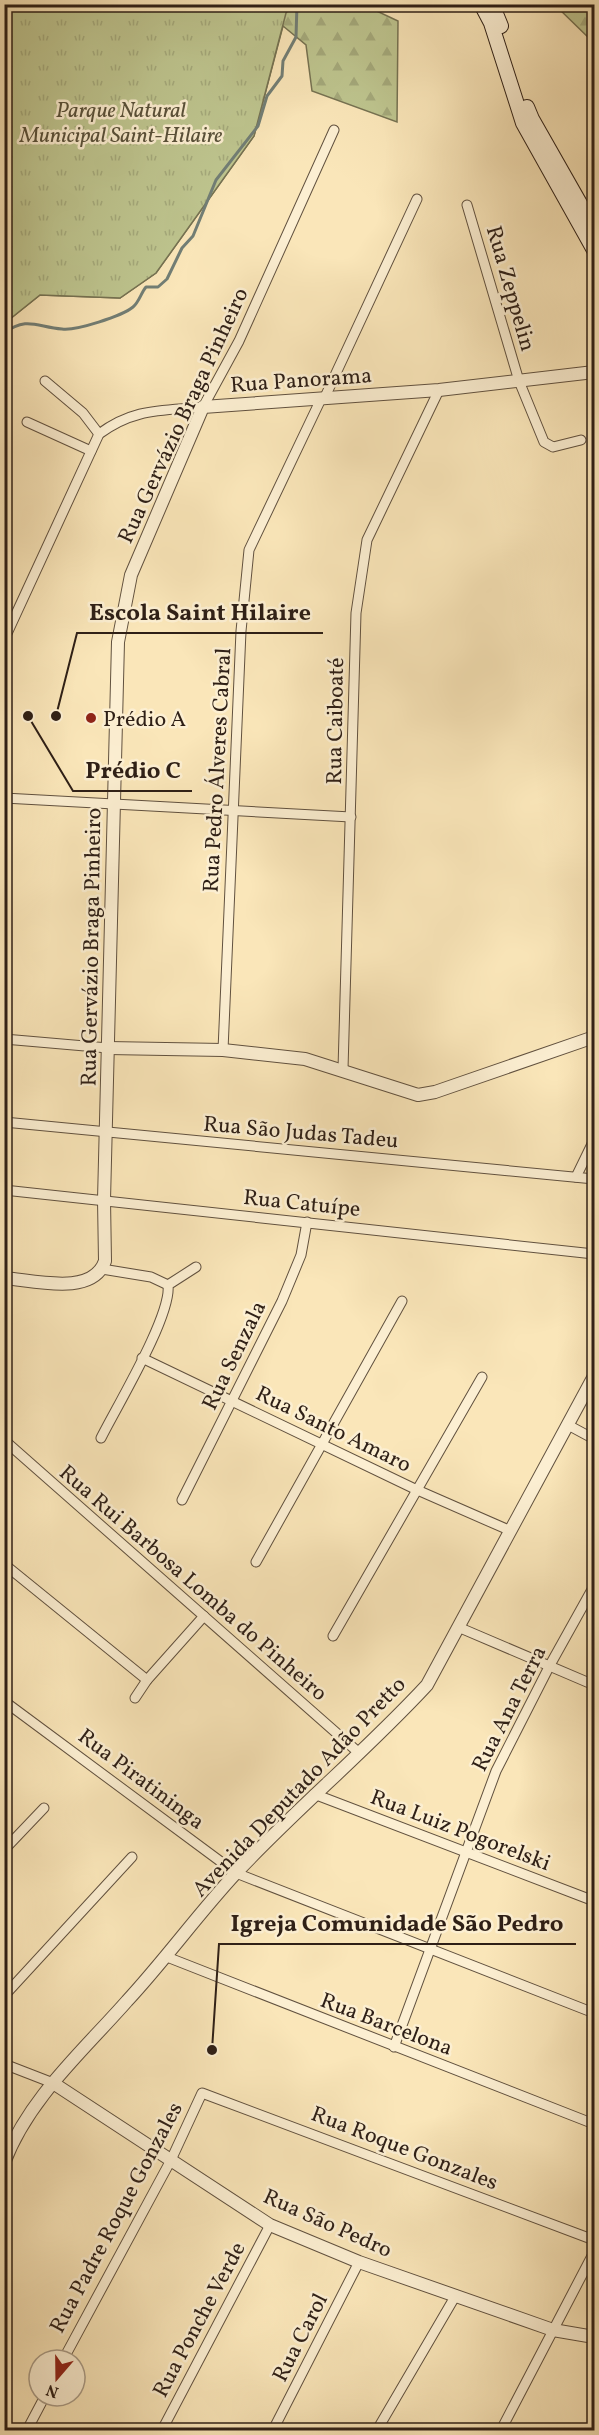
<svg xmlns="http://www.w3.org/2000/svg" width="599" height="2435" viewBox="0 0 599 2435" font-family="Vollkorn,serif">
<defs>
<pattern id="forest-firs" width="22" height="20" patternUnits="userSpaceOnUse" patternTransform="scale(1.5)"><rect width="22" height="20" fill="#bec58f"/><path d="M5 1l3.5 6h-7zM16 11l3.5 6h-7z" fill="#a4a97b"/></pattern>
<pattern id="park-tufts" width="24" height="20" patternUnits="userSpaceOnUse" patternTransform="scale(1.5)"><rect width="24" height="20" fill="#bec58f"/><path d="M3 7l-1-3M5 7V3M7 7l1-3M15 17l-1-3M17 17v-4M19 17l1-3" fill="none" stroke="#a4a97b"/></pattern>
</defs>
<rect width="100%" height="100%" fill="#fae6b9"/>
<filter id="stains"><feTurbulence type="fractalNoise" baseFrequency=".00333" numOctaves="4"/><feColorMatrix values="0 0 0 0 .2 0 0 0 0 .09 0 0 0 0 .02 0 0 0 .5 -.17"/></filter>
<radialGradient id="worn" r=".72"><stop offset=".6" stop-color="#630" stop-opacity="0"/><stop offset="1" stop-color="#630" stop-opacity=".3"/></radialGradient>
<!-- forest -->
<g fill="url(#forest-firs)" stroke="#767252" stroke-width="1.5">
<polygon points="261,5 364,5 398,21 397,122 312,91 306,45 283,26 254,136 156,273 120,298 40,295 5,323"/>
<polygon points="555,5 594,5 594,43"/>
</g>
<!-- park -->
<polygon fill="url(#park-tufts)" stroke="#767252" stroke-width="1.5" points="5,4 292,5 286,13 254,136 156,273 120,298 40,295 5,323"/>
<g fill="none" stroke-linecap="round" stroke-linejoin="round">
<!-- stream -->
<path stroke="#727e75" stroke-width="3" d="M4,333c23,-17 33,-6 58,-4 14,2 60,-13 71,-22 6,-5 8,-14 13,-20h12l9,-8 15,-31 11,-12 23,-56 42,-54 9,-30 15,-20 1,-15 13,-24 1,-33"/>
<!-- minor casing -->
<g stroke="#61513f" stroke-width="11">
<g id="minor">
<polyline points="467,205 519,381 544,442 553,447 581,440"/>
<polyline points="45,381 83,413 99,434"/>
<polyline points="324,399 417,199"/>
<polyline points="27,422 91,451"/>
<path d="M4,640l95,-206c35,-26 62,-23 104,-27l36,-66 95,-211"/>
<polyline points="4,798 351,817"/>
<polyline points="4,1039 108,1048"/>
<polyline points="223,1050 241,631 249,550 321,399"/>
<polyline points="343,1069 356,613 367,540 439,390"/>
<polyline points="4,1122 594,1179"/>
<polyline points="576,1177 594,1140"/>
<polyline points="4,1190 594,1254"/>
<polyline points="102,1269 151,1277 168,1285"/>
<polyline points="142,1358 415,1489 511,1531"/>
<polyline points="568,1425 594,1439"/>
<path d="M101,1438c16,-32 71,-123 67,-153l28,-18"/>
<polyline points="4,1440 358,1752"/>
<polyline points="182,1500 282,1301 301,1255 307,1222"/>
<polyline points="256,1562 402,1301"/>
<polyline points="4,1564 147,1680"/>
<polyline points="458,1627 594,1685"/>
<polyline points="333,1636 482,1377"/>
<polyline points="135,1698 147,1680 204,1616"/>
<polyline points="4,1701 236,1873 594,2013"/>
<polyline points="314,1794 594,1901"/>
<polyline points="4,1850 44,1808"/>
<polyline points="167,1957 594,2124"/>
<polyline points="4,1996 132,1857"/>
<polyline points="394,2047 496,1771 550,1665 594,1586"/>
<polyline points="4,2064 53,2083"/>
<polyline points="63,2360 171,2160 202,2093 594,2240"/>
<polyline points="27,2430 45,2396"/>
<polyline points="162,2430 270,2225"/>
<polyline points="273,2430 359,2262"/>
<polyline points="377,2430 456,2295"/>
<polyline points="501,2430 594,2252"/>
</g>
</g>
<!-- tertiary casing -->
<g stroke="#61513f" stroke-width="14">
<g id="tertiary">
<polyline points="108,1048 223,1050 305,1059 418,1095 435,1092 594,1037"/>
<path d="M4,1278c29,2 89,19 101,-17l-1,-61 14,-558 13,-67 72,-168 236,-17 155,-18"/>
<polyline points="53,2083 270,2225 359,2262 553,2330 594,2337"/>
<path d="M4,2163c24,-64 79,-112 123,-162 38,-41 71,-87 109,-128 61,-65 130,-122 191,-188l167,-309"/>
</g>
</g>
<!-- secondary casing -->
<g stroke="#2e1f16" stroke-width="16">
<g id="secondary">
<polyline points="481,4 491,23 523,123 594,250"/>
<polyline points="492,4 501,26"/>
<polyline points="527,107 532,119 594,228"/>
</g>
</g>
<!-- minor -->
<use href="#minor" stroke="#fcefd2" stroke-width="9"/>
<!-- tertiary -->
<use href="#tertiary" stroke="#fcefd2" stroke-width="12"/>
<!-- secondary -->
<use href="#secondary" stroke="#fcefd2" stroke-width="14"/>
</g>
<!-- markers -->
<circle fill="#8f2418" stroke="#fcefd2" stroke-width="2" cx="91" cy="718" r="6"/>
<g text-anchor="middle" stroke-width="5" stroke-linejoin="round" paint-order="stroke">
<!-- park labels -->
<g font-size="22" font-style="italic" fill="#59513a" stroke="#fcefd2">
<text x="121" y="117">Parque Natural<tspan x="121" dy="25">Municipal Saint-Hilaire</tspan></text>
</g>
<!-- street labels -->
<g font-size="22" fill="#2e1f16" stroke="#fcefd2">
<text transform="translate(512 288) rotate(74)" y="8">Rua Zeppelin</text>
<text transform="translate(301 379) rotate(-4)" y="8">Rua Panorama</text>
<text transform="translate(182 415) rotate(-65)" y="8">Rua Gervázio Braga Pinheiro</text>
<text transform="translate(334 721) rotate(-89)" y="8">Rua Caiboaté</text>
<text transform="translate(216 770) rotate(-87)" y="8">Rua Pedro Álveres Cabral</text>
<text transform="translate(90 947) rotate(-89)" y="8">Rua Gervázio Braga Pinheiro</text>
<text transform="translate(301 1131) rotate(5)" y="8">Rua São Judas Tadeu</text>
<text transform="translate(302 1202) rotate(6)" y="8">Rua Catuípe</text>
<text transform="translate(233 1355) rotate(-64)" y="8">Rua Senzala</text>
<text transform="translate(334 1428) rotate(26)" y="8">Rua Santo Amaro</text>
<text transform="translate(194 1582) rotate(41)" y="8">Rua Rui Barbosa Lomba do Pinheiro</text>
<text transform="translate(508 1708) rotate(-63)" y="8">Rua Ana Terra</text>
<text transform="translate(142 1778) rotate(37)" y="8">Rua Piratininga</text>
<text transform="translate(298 1786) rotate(-46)" y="8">Avenida Deputado Adão Pretto</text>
<text transform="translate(461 1829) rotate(21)" y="8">Rua Luiz Pogorelski</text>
<text transform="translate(387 2023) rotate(21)" y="8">Rua Barcelona</text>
<text transform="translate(405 2147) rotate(21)" y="8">Rua Roque Gonzales</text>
<text transform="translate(115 2217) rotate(-62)" y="8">Rua Padre Roque Gonzales</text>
<text transform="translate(328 2222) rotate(24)" y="8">Rua São Pedro</text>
<text transform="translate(198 2319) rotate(-62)" y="8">Rua Ponche Verde</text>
<text transform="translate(299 2337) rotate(-63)" y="8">Rua Carol</text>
</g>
<!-- poi labels -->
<g font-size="22" fill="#2e1f16" stroke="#fcefd2" text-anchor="start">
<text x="103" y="726">Prédio A</text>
</g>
</g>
<!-- callouts -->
<path fill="none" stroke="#2e1f16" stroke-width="2" d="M56 716L77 633H323M28 716L73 791H192M212 2050L219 1944H576"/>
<g fill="#2e1f16" stroke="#fcefd2" stroke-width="2">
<circle cx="56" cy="716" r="6"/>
<circle cx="28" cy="716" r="6"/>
<circle cx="212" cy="2050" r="6"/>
</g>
<g font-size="24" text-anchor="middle" font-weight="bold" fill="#2e1f16" stroke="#fcefd2" stroke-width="5" stroke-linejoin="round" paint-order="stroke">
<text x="200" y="620">Escola Saint Hilaire</text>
<text x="133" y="778">Prédio C</text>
<text x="397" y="1931">Igreja Comunidade São Pedro</text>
</g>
<!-- margin -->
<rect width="599" height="2435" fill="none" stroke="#fae6b9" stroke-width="24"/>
<rect x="6" y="6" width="587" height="2423" fill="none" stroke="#2e1f16" stroke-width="3"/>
<rect x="12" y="12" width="575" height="2411" fill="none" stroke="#2e1f16" stroke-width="1.5"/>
<!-- north arrow -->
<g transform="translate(57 2378) rotate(200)"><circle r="28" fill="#fcefd2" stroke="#aa9c87" stroke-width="1.5"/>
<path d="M0-4.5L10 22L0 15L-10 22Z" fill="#8f2418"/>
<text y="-9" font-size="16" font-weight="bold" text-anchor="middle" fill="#2e1f16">N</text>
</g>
<rect width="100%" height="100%" filter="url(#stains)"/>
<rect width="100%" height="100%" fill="url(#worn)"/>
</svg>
